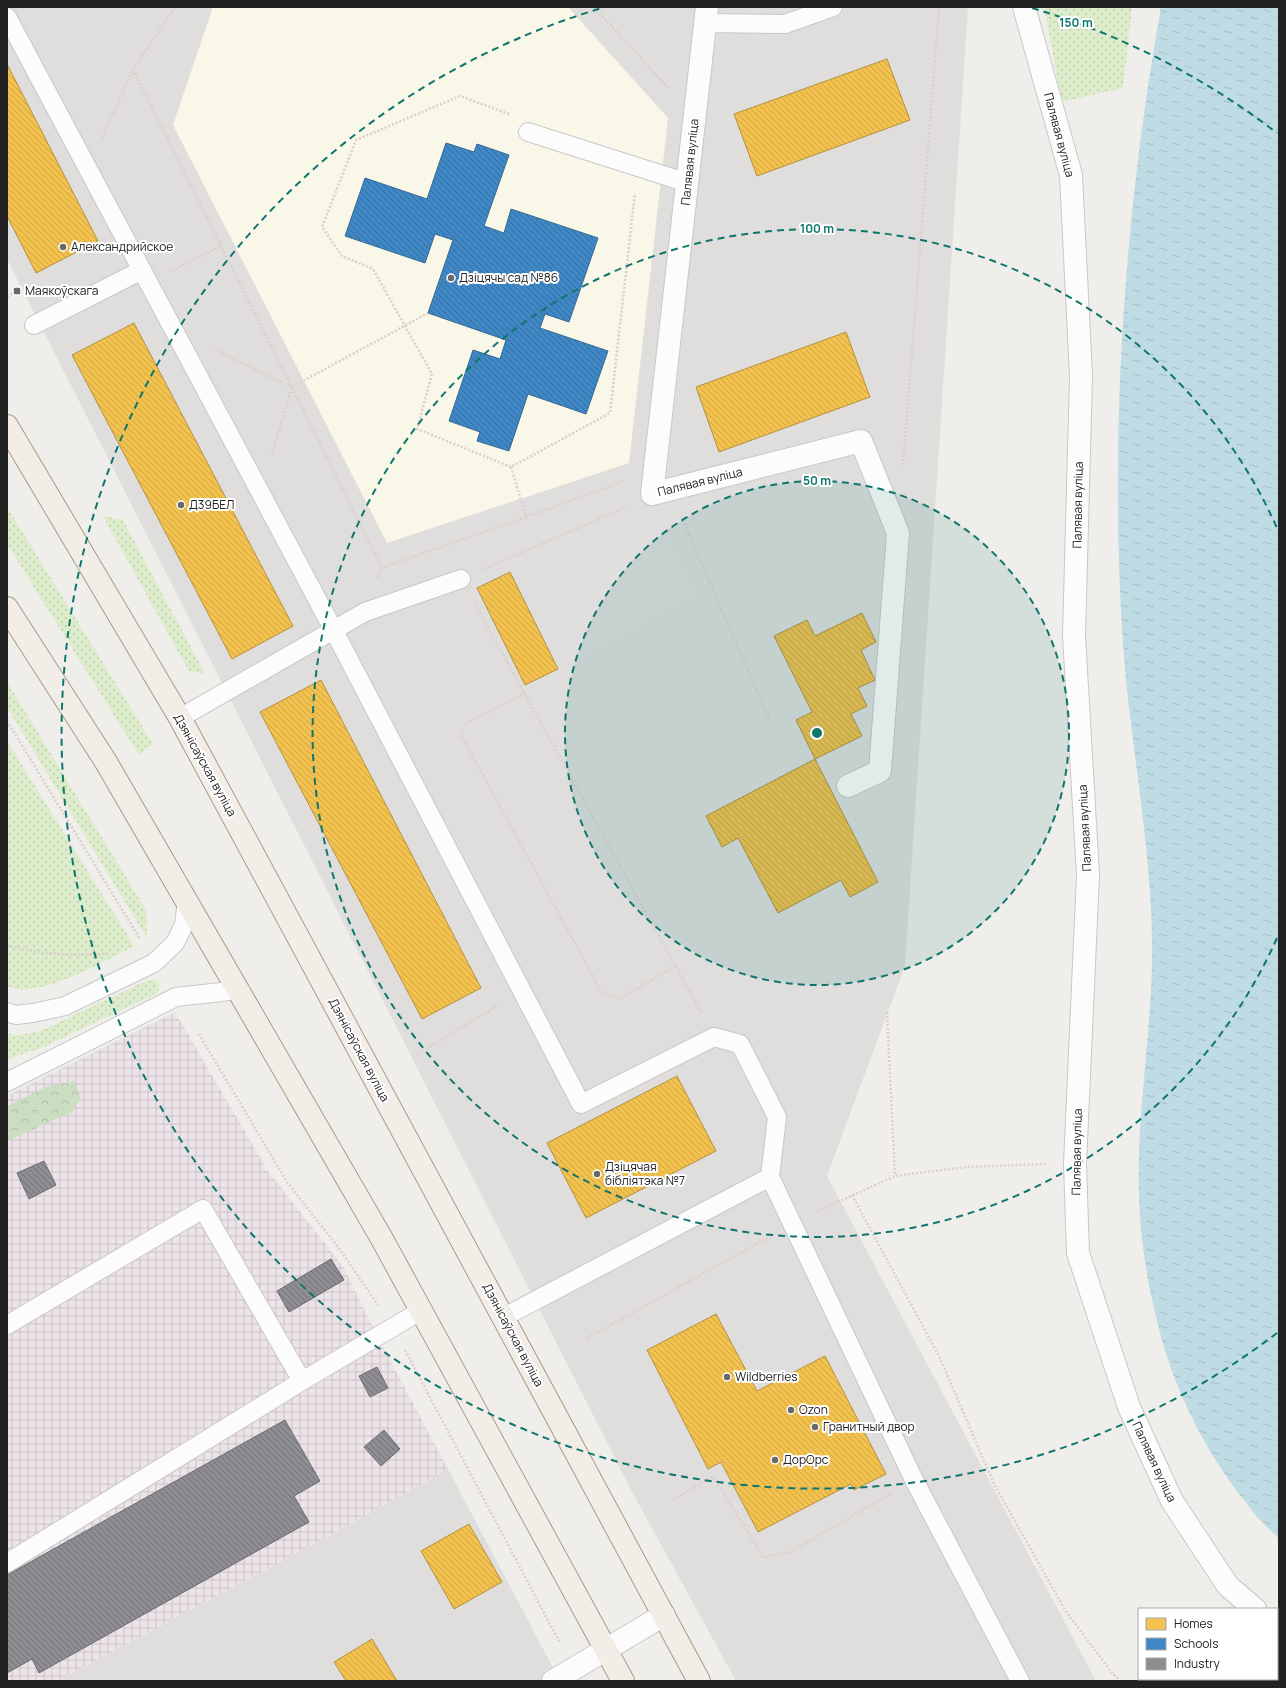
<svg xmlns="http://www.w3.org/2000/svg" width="1286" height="1688" viewBox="0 0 1286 1688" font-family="Manrope,sans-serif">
<defs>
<pattern id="industrial-grid" width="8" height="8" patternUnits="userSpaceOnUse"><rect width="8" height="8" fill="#ede4e9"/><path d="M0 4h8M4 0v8" fill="none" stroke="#cbc3c8"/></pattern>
<pattern id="grass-dots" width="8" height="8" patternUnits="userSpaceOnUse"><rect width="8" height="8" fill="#ddeccb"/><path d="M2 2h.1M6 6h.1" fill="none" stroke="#bdcaae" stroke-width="1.8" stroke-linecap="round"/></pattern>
<pattern id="forest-crowns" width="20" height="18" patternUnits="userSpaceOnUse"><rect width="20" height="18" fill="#cbdec1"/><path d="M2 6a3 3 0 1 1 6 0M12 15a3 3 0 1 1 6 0" fill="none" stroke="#aebea6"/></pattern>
<pattern id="water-ripples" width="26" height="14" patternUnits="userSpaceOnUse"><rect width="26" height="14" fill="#bfdbe3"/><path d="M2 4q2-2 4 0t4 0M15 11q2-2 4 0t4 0" fill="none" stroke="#a4bcc2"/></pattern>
<pattern id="homes-back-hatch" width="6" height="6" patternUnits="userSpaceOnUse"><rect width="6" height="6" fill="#f2c14e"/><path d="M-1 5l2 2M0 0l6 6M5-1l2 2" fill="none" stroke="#cfa644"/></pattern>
<pattern id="schools-back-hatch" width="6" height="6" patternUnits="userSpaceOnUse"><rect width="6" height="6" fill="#3f88c5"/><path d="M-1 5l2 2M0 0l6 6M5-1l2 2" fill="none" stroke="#346fa0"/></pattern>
<pattern id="industry-back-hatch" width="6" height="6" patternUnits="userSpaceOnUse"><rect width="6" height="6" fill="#8d8d92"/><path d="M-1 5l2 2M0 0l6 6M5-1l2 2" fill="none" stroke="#737377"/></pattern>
</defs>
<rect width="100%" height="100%" fill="#f0eeeb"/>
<!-- residential -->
<g fill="#dfdedc">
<polygon points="7,7 968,7 905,966 827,1176 1096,1681 736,1681 631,1490 7,259"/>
<polygon points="448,1469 560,1681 57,1681 330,1535"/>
</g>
<!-- industrial -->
<polygon fill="url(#industrial-grid)" points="175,1012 268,1171 344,1268 377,1336 448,1469 330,1535 57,1681 7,1681 7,1096"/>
<!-- education -->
<polygon fill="#f8f7e8" points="213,7 568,7 668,118 629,463 387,543 173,125"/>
<!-- grass -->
<g fill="url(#grass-dots)">
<polygon points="1044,7 1132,7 1123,88 1062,102"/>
<polygon points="7,507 153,744 139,755 7,544"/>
<polygon points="103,516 123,520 205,674 189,671"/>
<polygon points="7,682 146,910 147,938 7,707"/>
<path d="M7,741l127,205c-22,12 -105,58 -127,39z"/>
<polygon points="148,980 155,980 160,985 157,993 41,1048 7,1059 7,1034 18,1035 41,1031"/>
</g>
<!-- forest -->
<polygon fill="url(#forest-crowns)" points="74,1081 81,1098 72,1112 7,1141 7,1106 46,1087"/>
<!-- parking -->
<polygon fill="#e0dfde" points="655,521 692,594 574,659 528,572"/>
<!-- water -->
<path fill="url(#water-ripples)" d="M1161,7h118v1532c-11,-11 -23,-22 -32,-35 -41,-51 -72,-112 -88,-175 -11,-43 -19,-88 -20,-133 -3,-87 15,-173 13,-260 -2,-98 -22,-194 -29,-291 -14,-209 1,-432 38,-638z"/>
<!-- homes -->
<g fill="url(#homes-back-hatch)" stroke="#b49141">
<polygon points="887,59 910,120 757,176 734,114"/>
<polygon points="7,64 98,241 36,273 7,216"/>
<polygon points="134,323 293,626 232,659 72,355"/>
<polygon points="846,332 870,397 719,452 696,387"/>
<polygon points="510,572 558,669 525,685 477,588"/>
<polygon points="862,613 876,642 861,650 875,680 858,688 867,706 851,714 862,736 815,759 796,720 812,712 774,636 807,620 815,636"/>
<polygon points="321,680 481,988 422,1019 260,712"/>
<polygon points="815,759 878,882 850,897 841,880 778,913 738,838 722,847 706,816"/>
<polygon points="677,1076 716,1151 586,1218 547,1143"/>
<polygon points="716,1314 757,1391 825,1356 886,1474 854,1490 851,1484 758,1532 721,1462 708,1469 647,1350"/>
<polygon points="469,1524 502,1582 454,1609 421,1551"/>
<polygon points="372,1639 397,1681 346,1681 334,1662"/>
</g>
<!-- schools -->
<polygon fill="url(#schools-back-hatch)" stroke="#366994" points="446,143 474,152 477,144 509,155 484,226 504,233 511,209 598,238 569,322 545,314 540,328 608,351 586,414 528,394 509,451 477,441 480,432 449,421 473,350 500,359 506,340 428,313 453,240 435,234 425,263 345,236 365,178 427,199"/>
<!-- industry -->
<g fill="url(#industry-back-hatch)" stroke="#6d6d70">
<polygon points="44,1161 56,1185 29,1199 17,1173"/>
<polygon points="331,1259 344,1280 289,1312 277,1291"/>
<polygon points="377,1367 388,1388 370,1397 359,1376"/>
<polygon points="285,1420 320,1481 294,1496 309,1522 39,1673 32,1659 7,1673 7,1575"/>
<polygon points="384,1430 400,1449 381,1466 364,1447"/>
</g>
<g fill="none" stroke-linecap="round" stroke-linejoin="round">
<!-- service casing -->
<g stroke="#c9c8c7" stroke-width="20">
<g id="service">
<polyline points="7,17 333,629 581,1104 714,1037 740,1044 777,1117 770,1177 914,1480 1020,1681"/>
<polyline points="705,23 785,24 833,7"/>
<polyline points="528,132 688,183"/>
<polyline points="34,325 142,270"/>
<polyline points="180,718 365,612 461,579"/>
<polyline points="7,1012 16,1015 33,1013 65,1006 154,963 175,943 184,925 187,900"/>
<polyline points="7,1082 176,997 239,990"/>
<polyline points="504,1317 770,1177"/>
<polyline points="7,1325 203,1209 302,1381"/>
<polyline points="7,1563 302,1381 422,1310"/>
</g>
</g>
<!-- minor casing -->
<g stroke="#c9c8c7" stroke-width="24">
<g id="minor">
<polyline points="707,7 652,494 861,441 898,533 880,771 848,786"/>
<polyline points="1024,7 1071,175 1081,376 1074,636 1088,875 1075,1164 1078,1253 1129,1407 1172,1501 1228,1586 1255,1609"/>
<polyline points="1277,1627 1279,1629"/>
<polyline points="553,1681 664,1615"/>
</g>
</g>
<!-- primary casing -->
<g stroke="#a79c86" stroke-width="24">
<g id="primary">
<polyline points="7,426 180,718 699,1681"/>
<polyline points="7,608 106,762 382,1239 623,1681"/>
</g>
</g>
<!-- path -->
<g stroke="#dccecd" stroke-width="2.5" stroke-dasharray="2 2" stroke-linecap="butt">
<polyline points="594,7 669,89"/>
<polyline points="133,69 382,568 526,517"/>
<polyline points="509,114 460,96 356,140 322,227 342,256 373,269 432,374 417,429 511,467 610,413 635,193"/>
<polyline points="102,139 133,69 175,7"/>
<polyline points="172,271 221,246"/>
<polyline points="7,297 17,291"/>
<polyline points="215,350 292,387"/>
<polyline points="272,455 292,387 428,313"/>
<polyline points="903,465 939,7"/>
<polyline points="511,467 526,517 624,481"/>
<polyline points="681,516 771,723"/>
<polyline points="484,569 626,507"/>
<polyline points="378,578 382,568"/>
<polyline points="474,602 702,1014"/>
<polyline points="525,693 465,724 461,735 602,993 619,999 676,966"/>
<polyline points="7,721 140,939"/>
<path d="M7,945c25,8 76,13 102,8"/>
<polyline points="887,1012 895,1176"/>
<polyline points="199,1034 287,1182 338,1247 378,1305"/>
<polyline points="426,1049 499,1005"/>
<polyline points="852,1195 940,1358 994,1484 1065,1610 1113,1674 1121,1681"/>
<polyline points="816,1212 895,1176 966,1167 1046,1164"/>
<polyline points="587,1338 769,1237"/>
<polyline points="405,1350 560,1643"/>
<polyline points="673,1500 713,1476 763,1557 790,1552 892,1493"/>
</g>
<!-- service -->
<use href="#service" stroke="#fdfcfc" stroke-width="18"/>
<!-- minor -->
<use href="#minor" stroke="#fdfcfc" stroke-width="22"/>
<!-- primary -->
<use href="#primary" stroke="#f3ede7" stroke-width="22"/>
</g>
<!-- distance rings -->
<circle cx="817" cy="733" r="252" fill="#0f766e" fill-opacity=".12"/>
<g fill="none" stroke="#0f766e" stroke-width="2" stroke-dasharray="7 5">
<circle cx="817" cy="733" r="252"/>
<path d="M1277 938A504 504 0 1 1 1277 528"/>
<path d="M1277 1333A756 756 0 1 1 602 8M1032 8A756 756 0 0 1 1277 133"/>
</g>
<!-- markers -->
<g fill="#6a6968" stroke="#fff" stroke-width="1.5">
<circle cx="63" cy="247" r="4"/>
<circle cx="451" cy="278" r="4"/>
<rect x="13" y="287" width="8" height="8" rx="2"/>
<circle cx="181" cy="505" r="4"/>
<circle cx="597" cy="1174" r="4"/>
<circle cx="727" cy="1377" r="4"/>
<circle cx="791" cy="1410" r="4"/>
<circle cx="815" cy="1427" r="4"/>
<circle cx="775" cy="1460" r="4"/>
</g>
<g text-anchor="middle" stroke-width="4" stroke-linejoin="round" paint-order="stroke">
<!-- street labels -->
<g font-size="12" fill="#222" stroke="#fff">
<text transform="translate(1059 135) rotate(75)" y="4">Палявая вуліца</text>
<text transform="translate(690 162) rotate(-84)" y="4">Палявая вуліца</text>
<text transform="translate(700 482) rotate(-14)" y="4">Палявая вуліца</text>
<text transform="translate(1078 505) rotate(-89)" y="4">Палявая вуліца</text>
<text transform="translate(205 765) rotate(61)" y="4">Дзянісаўская вуліца</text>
<text transform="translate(1085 828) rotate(-93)" y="4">Палявая вуліца</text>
<text transform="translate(359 1050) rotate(62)" y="4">Дзянісаўская вуліца</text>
<text transform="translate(1077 1152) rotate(-89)" y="4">Палявая вуліца</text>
<text transform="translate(513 1335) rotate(62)" y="4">Дзянісаўская вуліца</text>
<text transform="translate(1154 1462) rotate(65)" y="4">Палявая вуліца</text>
</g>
<!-- poi labels -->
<g font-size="12" fill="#222" stroke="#fff" text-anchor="start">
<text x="71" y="251">Александрийское</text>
<text x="459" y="282">Дзіцячы сад №86</text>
<text x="25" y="295">Маякоўскага</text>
<text x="189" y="509">Д39БЕЛ</text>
<text x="605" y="1171">Дзіцячая<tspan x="605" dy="14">бібліятэка №7</tspan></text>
<text x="735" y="1381">Wildberries</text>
<text x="799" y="1414">Ozon</text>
<text x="823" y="1431">Гранитный двор</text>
<text x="783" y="1464">ДорОрс</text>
</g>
</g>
<circle cx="817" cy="733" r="6" fill="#0f766e" stroke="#fff" stroke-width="2"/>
<g font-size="12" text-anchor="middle" font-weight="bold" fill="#0f766e" stroke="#fff" stroke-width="4" stroke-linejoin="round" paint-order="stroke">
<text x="1076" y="27">150 m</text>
<text x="817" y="233">100 m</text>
<text x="817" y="485">50 m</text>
</g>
<!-- border -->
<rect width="1286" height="1688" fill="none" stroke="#222222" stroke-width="16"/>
<!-- legend -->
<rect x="1138" y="1608" width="140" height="72" fill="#ffffff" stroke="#a7a7a7"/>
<rect x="1146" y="1618" width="20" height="12" fill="#f2c14e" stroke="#a7a7a7"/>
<text x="1174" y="1628" font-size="12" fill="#222222">Homes</text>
<rect x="1146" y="1638" width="20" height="12" fill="#3f88c5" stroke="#a7a7a7"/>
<text x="1174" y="1648" font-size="12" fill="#222222">Schools</text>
<rect x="1146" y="1658" width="20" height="12" fill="#8d8d92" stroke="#a7a7a7"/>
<text x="1174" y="1668" font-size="12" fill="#222222">Industry</text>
</svg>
